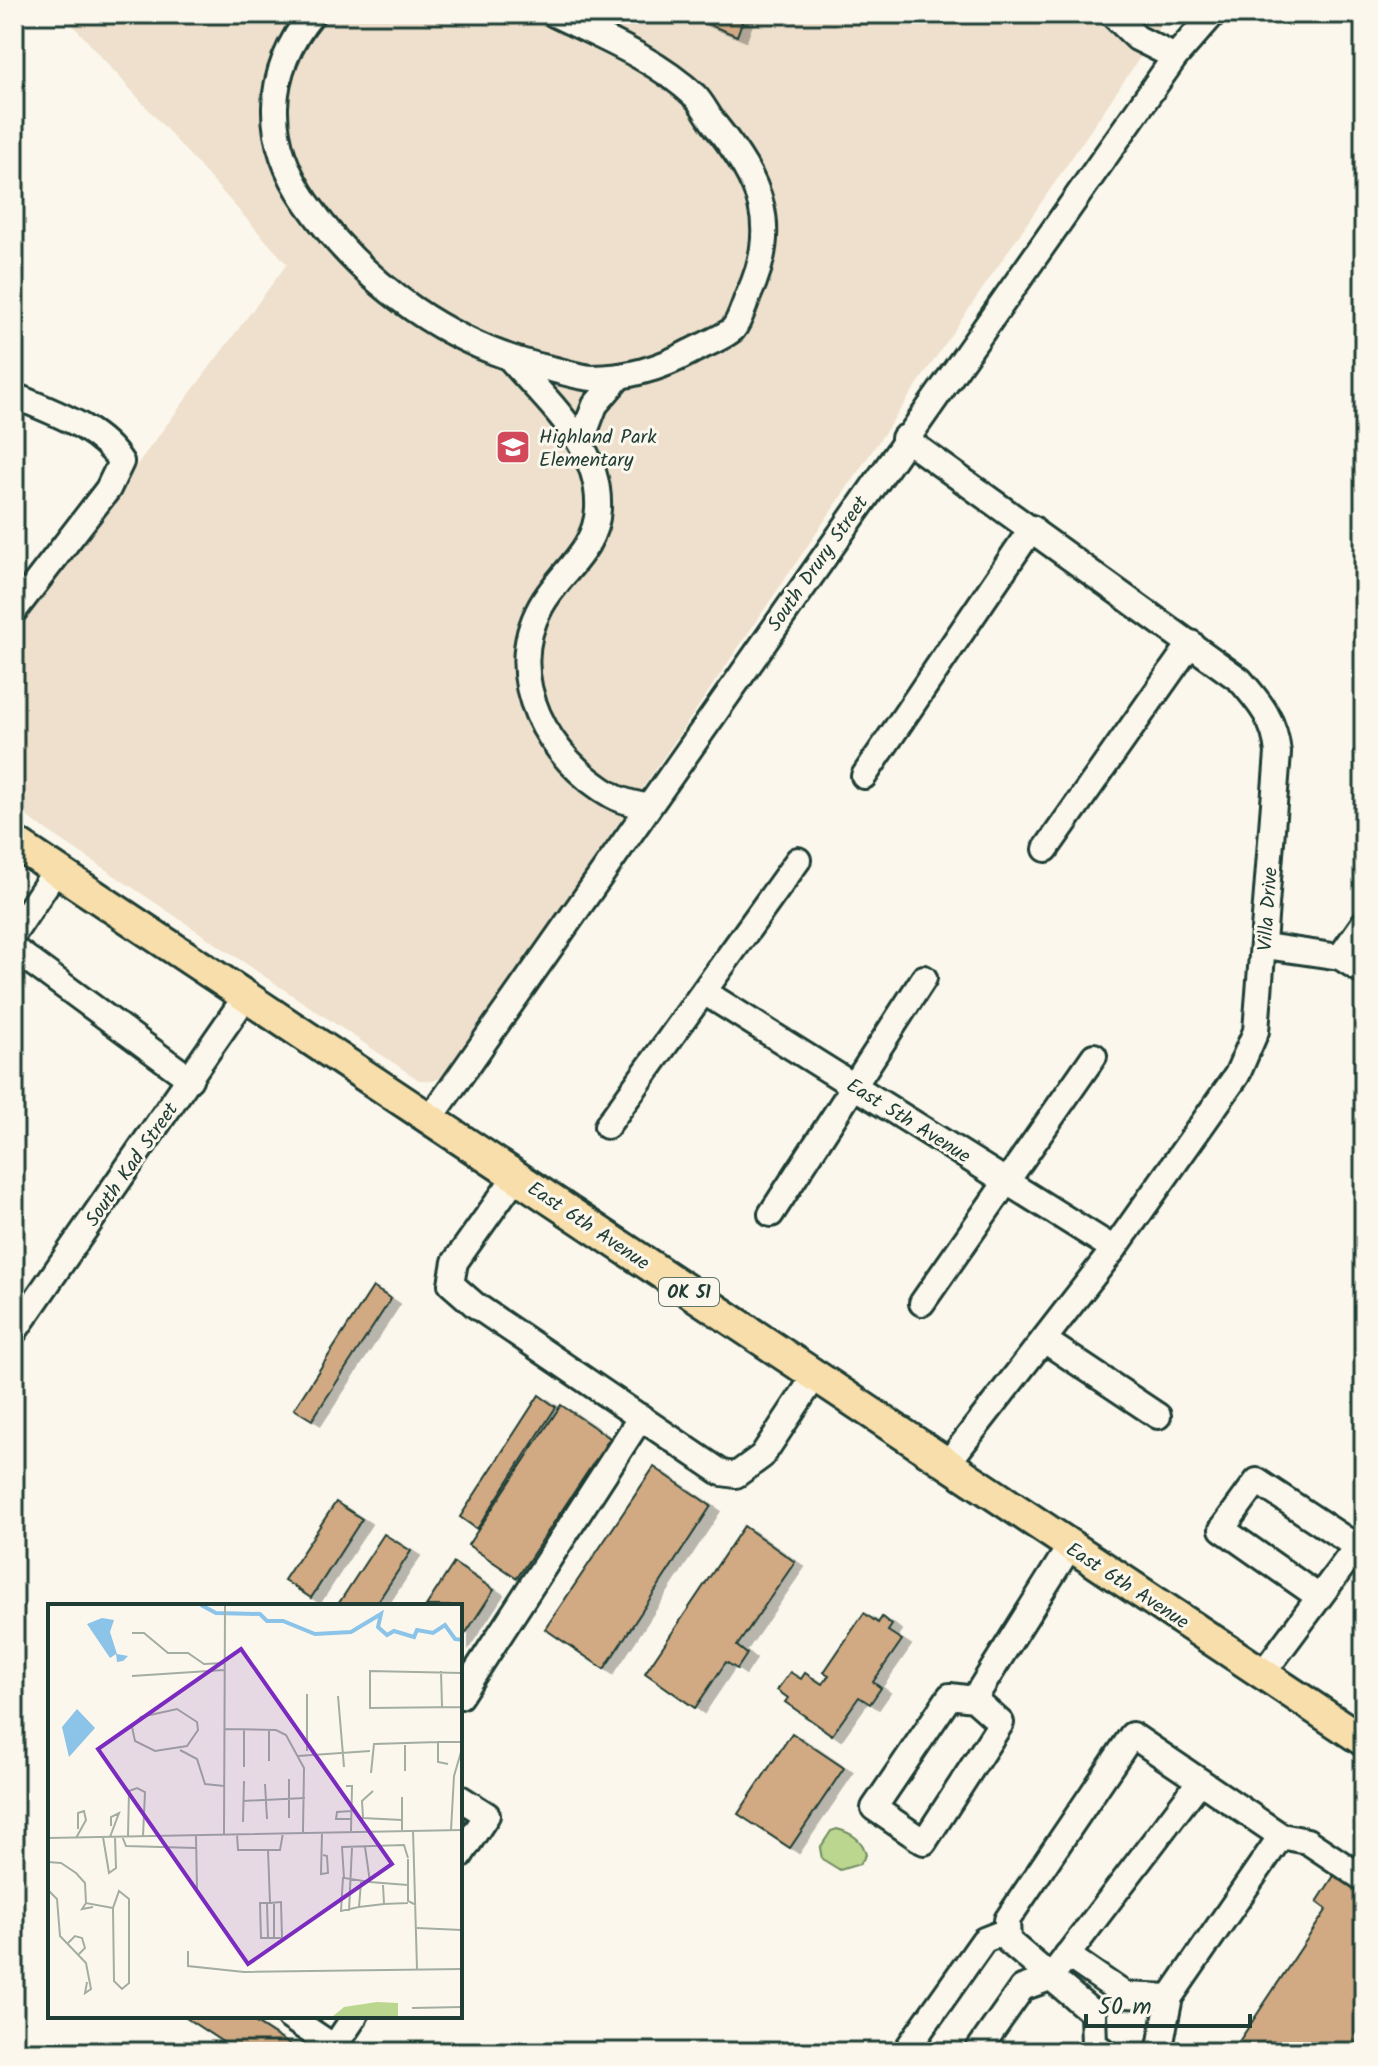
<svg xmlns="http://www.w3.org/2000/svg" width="1378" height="2066" viewBox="0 0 1378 2066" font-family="Kalam,sans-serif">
<defs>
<filter id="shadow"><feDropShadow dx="9" dy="5" stdDeviation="0" flood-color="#0004"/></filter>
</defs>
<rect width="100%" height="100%" fill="#fbf7ec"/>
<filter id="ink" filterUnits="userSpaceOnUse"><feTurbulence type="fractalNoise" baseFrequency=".0125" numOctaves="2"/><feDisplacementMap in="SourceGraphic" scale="16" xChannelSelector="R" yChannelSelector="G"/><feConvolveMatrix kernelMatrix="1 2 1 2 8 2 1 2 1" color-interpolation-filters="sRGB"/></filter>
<g filter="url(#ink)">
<!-- built -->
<polygon fill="#eee0cc" points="63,14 1146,14 1162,25 459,1058 444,1076 433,1081 419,1080 14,808 14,629 287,264"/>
<!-- green -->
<path fill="#bbd68e" stroke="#6d8a61" stroke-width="2" d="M837,1829c14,4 26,10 29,26l-6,9 -20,6 -18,-11 -2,-11 11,-17z"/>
<!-- building -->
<g fill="#d1aa83" stroke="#1f3d34" stroke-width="2" filter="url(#shadow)">
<polygon points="683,14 745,14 737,36"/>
<polygon points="373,1287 391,1299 312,1420 294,1409"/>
<polygon points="539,1395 556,1407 477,1529 460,1517"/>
<polygon points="561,1405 610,1438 517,1578 468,1545"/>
<polygon points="654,1467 711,1506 604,1669 545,1629"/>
<polygon points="336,1502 362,1519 311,1598 284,1580"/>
<polygon points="744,1526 795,1562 737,1646 747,1654 737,1669 726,1662 695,1708 645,1673"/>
<polygon points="384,1534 411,1551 375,1606 337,1606"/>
<polygon points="454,1563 494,1590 460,1642 460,1606 426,1606"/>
<polygon points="864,1613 878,1623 882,1617 892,1625 888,1631 902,1640 873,1682 881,1688 870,1704 859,1697 832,1735 785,1702 788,1698 777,1690 790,1672 801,1679 805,1673 822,1684 829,1675 824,1672"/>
<polygon points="792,1733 844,1768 790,1848 738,1814"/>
<polygon points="460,1817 472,1825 460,1842"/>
<polygon points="1337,1871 1364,1888 1364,2029 1349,2052 1232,2052 1327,1909 1317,1902"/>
<polygon points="183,2016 245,2016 301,2052 238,2052"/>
</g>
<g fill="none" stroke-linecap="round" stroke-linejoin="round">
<!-- minor casing -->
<g stroke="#1f3d34" stroke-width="30">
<g id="minor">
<path d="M312,14c-48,59 -49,126 -5,189 58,83 144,144 244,166 13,3 27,8 41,9 34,0 69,-10 98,-26 13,-7 33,-14 43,-23 7,-8 11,-24 15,-33 33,-70 13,-114 -32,-170 -8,-10 -13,-22 -21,-30 -39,-37 -94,-59 -141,-82"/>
<polyline points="1112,14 1137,38 1175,57"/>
<path d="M512,361c37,43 89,86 86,148 -2,42 -39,64 -57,97 -40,72 8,154 72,190 10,6 24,8 35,11"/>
<path d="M14,404l8,-5c35,15 77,29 99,63l-13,27 -94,122"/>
<path d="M904,438l336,242c21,24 35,41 38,73l-22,278 -19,44 -123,174 -167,215"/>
<polyline points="581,442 595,405 620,376"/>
<polyline points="864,776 1032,528"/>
<polyline points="1046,849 1191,643"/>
<polyline points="14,933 56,870"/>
<polyline points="1265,946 1340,957 1364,972"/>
<polyline points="14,949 190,1079"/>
<polyline points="1340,957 1364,923"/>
<polyline points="704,992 1114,1249"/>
<polyline points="430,1119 1175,57 1213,14"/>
<polyline points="607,1126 798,860"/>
<polyline points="516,1176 455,1262 451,1284 475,1305 722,1473 736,1475 762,1456 815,1376"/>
<polyline points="771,1214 924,978"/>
<polyline points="922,1303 1094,1056"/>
<polyline points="14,1332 246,996"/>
<polyline points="1044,1340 1158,1416"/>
<polyline points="1319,1597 1222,1529 1257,1481 1357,1547"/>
<polyline points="1263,1673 1364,1537"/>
<polyline points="460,1696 641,1417"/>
<polygon points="950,1696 974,1699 1001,1723 924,1842 874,1808"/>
<polyline points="974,1699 1070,1546"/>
<polyline points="460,1798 487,1815 460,1856"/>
<polyline points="1067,1955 1125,1995 1170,1997"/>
<polyline points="288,2016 334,2047 355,2016"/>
<polyline points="905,2052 984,1940 1007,1931"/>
<polyline points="977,2052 1022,1988 1050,1978 1200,1781"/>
<polyline points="1105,2052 1094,2044 1093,2013 1008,1941 1007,1920 1132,1735 1281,1836 1307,1841 1364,1879"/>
<polyline points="1159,2052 1170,1997 1281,1836"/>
</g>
</g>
<!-- major casing -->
<g stroke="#1f3d34" stroke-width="36">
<polyline id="major" points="14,842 1364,1741"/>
</g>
<!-- minor -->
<use href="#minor" stroke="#fbf7ec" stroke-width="24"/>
<!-- major -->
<use href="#major" stroke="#f8deab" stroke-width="30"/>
</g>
</g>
<!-- icons -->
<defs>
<g id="school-square" transform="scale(1.8)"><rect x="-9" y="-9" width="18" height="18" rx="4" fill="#d1495b" stroke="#fbf7ec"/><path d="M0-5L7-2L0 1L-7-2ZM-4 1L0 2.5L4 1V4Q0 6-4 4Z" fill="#fff"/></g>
</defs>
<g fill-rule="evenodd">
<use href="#school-square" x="513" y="447"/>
</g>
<g text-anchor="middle" stroke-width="6" stroke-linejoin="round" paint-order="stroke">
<!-- shield labels -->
<rect fill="#fbf7ec" stroke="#61756b" stroke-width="2" x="659" y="1278" width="60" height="28" rx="6"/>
<g font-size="18" font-weight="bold" fill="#1f3d34">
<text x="689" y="1298">OK 51</text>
</g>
<!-- poi labels -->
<g font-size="20" fill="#1f3d34" stroke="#fbf7ec" text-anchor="start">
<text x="539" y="443">Highland Park<tspan x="539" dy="23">Elementary</tspan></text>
</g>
<!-- street labels -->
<g font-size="20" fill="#1f3d34" stroke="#fbf7ec">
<text transform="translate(817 563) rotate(-55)" y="7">South Drury Street</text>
<text transform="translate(1267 909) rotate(-86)" y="7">Villa Drive</text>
<text transform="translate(909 1120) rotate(32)" y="7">East 5th Avenue</text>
<text transform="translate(131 1164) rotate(-55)" y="7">South Kad Street</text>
<text transform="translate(589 1225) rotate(34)" y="7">East 6th Avenue</text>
<text transform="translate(1128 1585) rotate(33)" y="7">East 6th Avenue</text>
</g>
</g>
<!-- overview -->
<g transform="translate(48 1604)">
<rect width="414" height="414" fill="#fbf7ec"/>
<path d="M329,398l21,1v14h-66l12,-10z" fill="#bbd68e"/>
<path d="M54,14l12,2 -4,12 7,22 11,2 -5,5 -6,1 -1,-8 -6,4 -23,-34zM29,105l18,19 -26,29 -7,-30z" fill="#8bc3e9"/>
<path fill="none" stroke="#8bc3e9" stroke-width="4" d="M153,1l15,8 44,1 7,7h16l32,13 36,-2 30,-18 -3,13 9,8 7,-4 20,6 3,-7 16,3 12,-8 10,14 7,1"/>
<path fill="none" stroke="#a3ada2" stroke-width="2" d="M84,29h12l24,20h20l16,11 21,-1M393,67l1,36M84,72l92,-6M290,92l6,71M413,103l-91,1v-37l92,2M129,105l20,13 1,8 -11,16 -32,5 -20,-10 -3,-14 9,-10zM176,125l52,1 10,5 18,33 -1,64M196,125v38M357,139v28M132,146l17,9 8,25 19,2M259,147v-57M250,152l72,-5M221,157v-32M400,160l-10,-2v-20h23M323,169l3,-29 64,-2M241,175v39M217,180l2,35M298,182h6l-1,45M325,187l-11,10 1,17 39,2M195,197l62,-3M303,215h-15l1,-7 15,-1M195,218l1,-41M354,226v-33M365,226l4,139M403,226l3,-54 7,-24 1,-76M274,228l-1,42 7,-1 -1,-17 -4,-1M176,230l1,-229M189,230l1,16h42l3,-17M148,231l1,56M74,232l4,10 70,2M80,232l1,-45 8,-3 8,4 -2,44M55,233l6,36 7,-5 -1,-31M62,233l9,-24 -8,4v9M0,234l414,-8M28,234l10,-18 -2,-9 -6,2v16M317,243l5,35 38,3M220,246l2,53h-10l1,35h21l-1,-36 -11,1M360,255v42l8,4M0,258l13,1 15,10 9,10 1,20M295,273l-2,34 18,-4 2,-25M322,278l-26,-4 -2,-31 62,-2 4,13M335,281l1,19 24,-1M0,286l9,9 3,37 26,27 5,26 -6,4 2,-11M71,287l10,8v84l-7,6 -8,-8 -1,-73zM219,299l1,35M226,299v35M45,303l-11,2 4,-6 27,5M311,303l25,-3M301,307l3,-64M369,324l45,2M20,339l7,-7 7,2 3,10 -6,6M140,347v15l56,6 218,-3M364,404l50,-1"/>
<path fill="#7b2cbf" fill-opacity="0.15" stroke="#7b2cbf" stroke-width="4" d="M193,45l151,215 -144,100 -150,-215z"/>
<rect width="414" height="414" fill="none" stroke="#1f3d34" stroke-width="4"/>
</g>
<!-- margin -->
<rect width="1378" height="2066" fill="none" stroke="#fbf7ec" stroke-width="48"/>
<rect x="24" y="24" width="1330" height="2018" fill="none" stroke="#1f3d34" stroke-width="3" filter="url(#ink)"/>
<!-- scale -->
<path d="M1086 2014v12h164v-12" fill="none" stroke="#1f3d34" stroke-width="4"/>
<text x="1098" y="2014" font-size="24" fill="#1f3d34" stroke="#fbf7ec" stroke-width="6" paint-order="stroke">50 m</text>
</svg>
